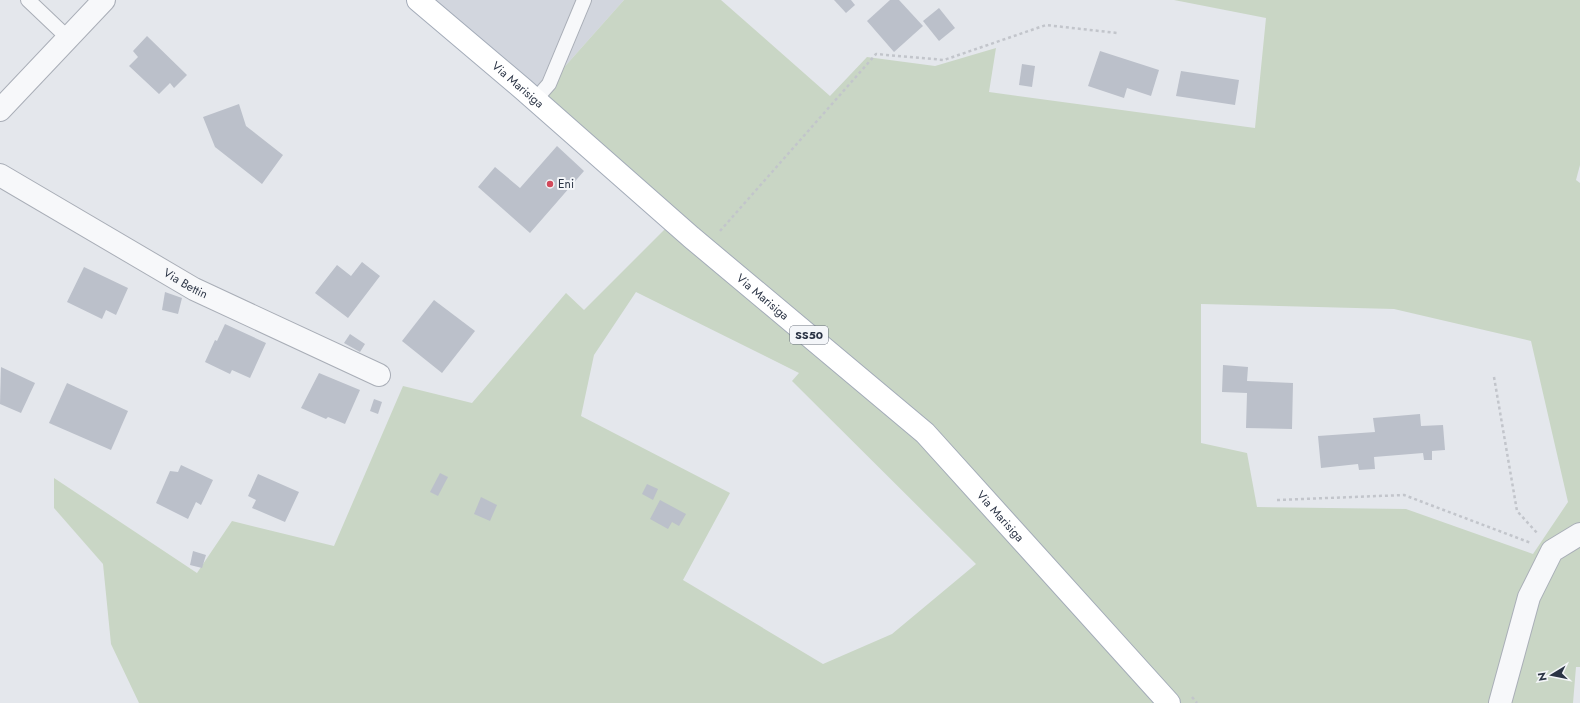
<svg xmlns="http://www.w3.org/2000/svg" width="1580" height="703" viewBox="0 0 1580 703" font-family="Jost,sans-serif">
<rect width="100%" height="100%" fill="#e4e7ec"/>
<!-- built -->
<polygon fill="#d2d6de" points="417,0 624,0 535,100"/>
<!-- green -->
<path fill="#c9d6c5" fill-rule="evenodd" d="M624,0h97l109,96 37,-39 68,9 61,-18 -7,44 266,36 11,-110 -92,-18h406v165l-4,15 4,3v484h-4l-3,36h-1434l-28,-59 -8,-80 -49,-56v-30l143,95 35,-52 102,25 69,-160 69,17 94,-110 18,17 89,-89 -138,-121zM636,292l163,81 -7,8 184,183 -84,70 -69,30 -140,-84 47,-87 -149,-77 13,-61zM1201,304l193,5 137,32 37,161 -35,52 -127,-45 -149,-2 -10,-54 -46,-10z"/>
<!-- building -->
<g fill="#bbc0ca">
<polygon points="834,0 851,0 855,5 846,13"/>
<polygon points="890,0 899,0 923,26 894,52 867,21"/>
<polygon points="939,8 955,28 939,41 923,21"/>
<polygon points="147,36 187,75 174,88 170,83 159,94 129,66 138,57 133,51"/>
<polygon points="1100,51 1159,70 1151,96 1127,88 1124,98 1088,86"/>
<polygon points="1022,64 1035,66 1032,87 1019,85"/>
<polygon points="1181,71 1239,80 1235,105 1176,96"/>
<polygon points="239,104 246,126 283,155 262,184 215,147 203,117"/>
<polygon points="557,146 584,171 530,233 478,187 495,167 520,188"/>
<polygon points="362,262 380,276 348,318 315,293 337,265 351,276"/>
<polygon points="84,267 128,288 116,315 106,310 102,319 67,302"/>
<polygon points="165,292 182,298 178,314 162,310"/>
<polygon points="434,300 475,331 442,373 402,341"/>
<polygon points="225,324 266,343 250,378 232,370 230,374 205,362 215,340 217,341"/>
<polygon points="350,334 365,344 360,352 344,343"/>
<polygon points="1223,365 1248,367 1247,381 1293,383 1292,429 1246,428 1247,393 1222,392"/>
<polygon points="1,367 35,383 21,413 0,404"/>
<polygon points="319,373 360,390 345,424 328,417 326,419 301,408"/>
<polygon points="67,383 128,411 111,450 49,423"/>
<polygon points="374,399 382,402 378,414 370,411"/>
<polygon points="1420,414 1421,426 1443,425 1445,450 1432,451 1432,460 1424,460 1423,453 1374,457 1375,469 1359,470 1358,464 1321,468 1318,436 1375,432 1373,418"/>
<polygon points="181,465 213,480 201,505 196,502 188,519 156,503 170,471 178,472"/>
<polygon points="440,473 448,477 438,496 430,492"/>
<polygon points="258,474 299,492 285,522 252,508 256,500 248,496"/>
<polygon points="647,484 658,489 653,500 642,494"/>
<polygon points="481,497 497,505 490,521 474,514"/>
<polygon points="660,500 686,514 679,526 672,522 668,529 650,519"/>
<polygon points="193,551 206,555 202,568 190,565"/>
</g>
<g fill="none" stroke-linecap="round" stroke-linejoin="round">
<!-- service casing -->
<g stroke="#a9aeb7" stroke-width="16">
<g id="service">
<polyline points="28,0 68,38"/>
<polyline points="535,100 549,84 584,0"/>
</g>
</g>
<!-- minor casing -->
<g stroke="#a9aeb7" stroke-width="24">
<g id="minor">
<polyline points="0,110 104,0"/>
<path id="s1" d="M0,175l194,114 185,86"/>
<polyline points="1500,703 1529,597 1552,551 1580,534"/>
</g>
</g>
<!-- primary casing -->
<g stroke="#a3abb8" stroke-width="24">
<g id="primary">
<path id="s2" d="M418,0l105,89 168,148 234,196 244,270"/>
</g>
</g>
<!-- path -->
<g stroke="#c2c5cb" stroke-width="2.5" stroke-dasharray="3 3" stroke-linecap="butt">
<polyline points="720,231 876,54 944,60 1046,25 1117,33"/>
<polyline points="1494,377 1517,511 1538,534"/>
<polyline points="1277,500 1404,495 1531,543"/>
<polyline points="1192,697 1197,703"/>
</g>
<!-- service -->
<use href="#service" stroke="#f7f8fa" stroke-width="14"/>
<!-- minor -->
<use href="#minor" stroke="#f7f8fa" stroke-width="22"/>
<!-- primary -->
<use href="#primary" stroke="#fff" stroke-width="22"/>
</g>
<!-- markers -->
<circle fill="#d1495b" stroke="#f4f6f9" stroke-width="1.5" cx="550" cy="184" r="4"/>
<g text-anchor="middle" stroke-width="4" stroke-linejoin="round" paint-order="stroke">
<!-- shield labels -->
<rect fill="#f4f6f9" stroke="#676e7b" stroke-width="1" x="790" y="326" width="38" height="18" rx="3"/>
<g font-size="11" font-weight="bold" fill="#2b3445">
<text x="809" y="339">SS50</text>
</g>
<!-- street labels -->
<g font-size="12" fill="#2b3445" stroke="#f4f6f9">
<text dy="4" stroke="none"><textPath href="#s2" startOffset="131">Via Marisiga</textPath></text>
<text dy="4" stroke="none"><textPath href="#s1" startOffset="215">Via Bettin</textPath></text>
<text dy="4" stroke="none"><textPath href="#s2" startOffset="455">Via Marisiga</textPath></text>
<text dy="4" stroke="none"><textPath href="#s2" startOffset="779">Via Marisiga</textPath></text>
</g>
<!-- poi labels -->
<g font-size="12" fill="#2b3445" stroke="#f4f6f9" text-anchor="start">
<text x="558" y="188">Eni</text>
</g>
</g>
<!-- north arrow -->
<g transform="translate(1552 675) rotate(260)" stroke="#f4f6f9" stroke-width="3" paint-order="stroke">
<path d="M0-3L7 15L0 10L-7 15Z" fill="#2b3445"/>
<text y="-6" font-size="11" font-weight="bold" text-anchor="middle" fill="#2b3445">N</text>
</g>
</svg>
